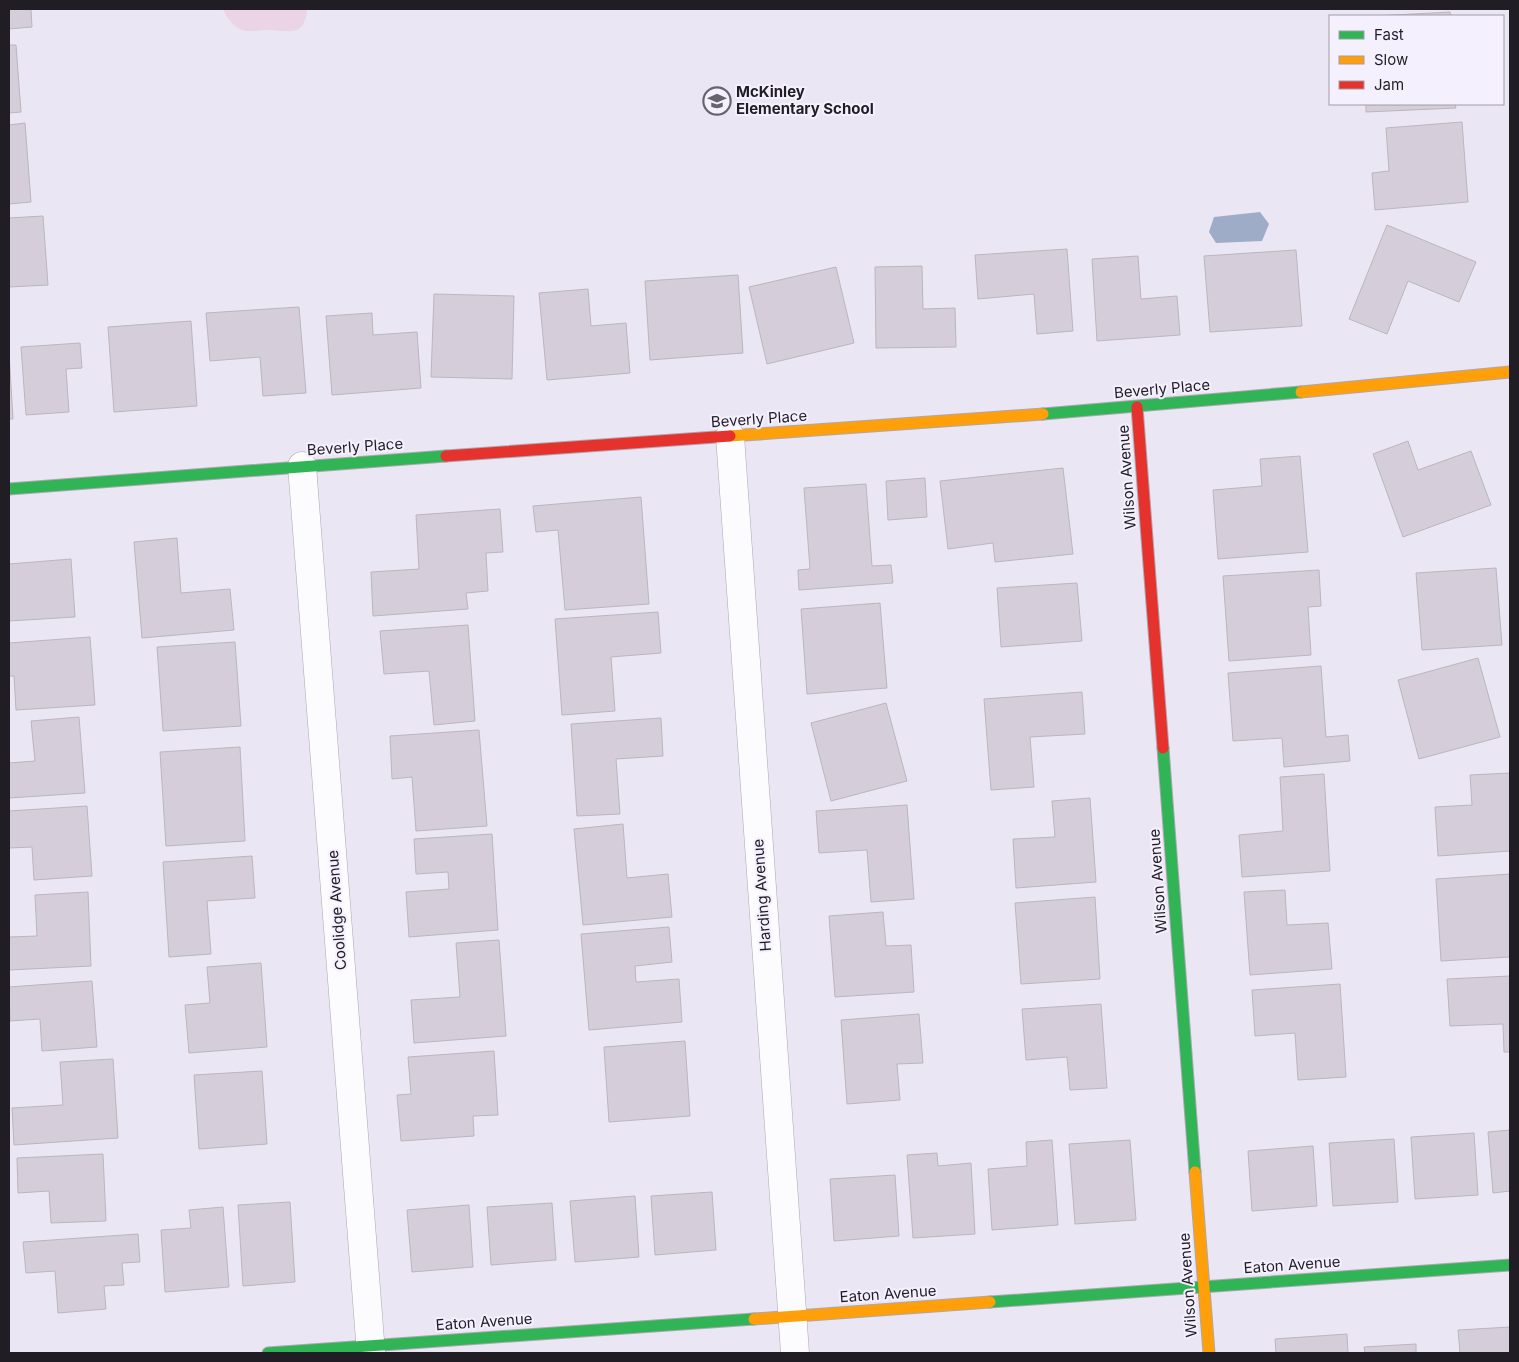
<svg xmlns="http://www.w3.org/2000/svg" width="1519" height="1362" viewBox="0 0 1519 1362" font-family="Inter,sans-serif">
<rect width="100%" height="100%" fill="#ebe6f3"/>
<!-- green -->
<path fill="#ead4e5" d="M223,9h84c-2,30 -21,21 -40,21 -9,0 -19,3 -27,-1 -9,-4 -13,-12 -17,-20z"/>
<!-- water -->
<polygon fill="#9facc8" points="1260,212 1269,224 1262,241 1216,243 1209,232 1214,217"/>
<!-- building -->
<g fill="#d5ceda" stroke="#bab5be">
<polygon points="9,9 31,9 32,27 9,29"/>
<polygon points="1450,12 1451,16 1375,16"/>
<polygon points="9,45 16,45 21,112 9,113"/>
<polygon points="1366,104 1455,104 1456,108 1366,112"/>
<polygon points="1462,122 1468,202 1375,210 1372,173 1389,171 1386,128"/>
<polygon points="25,123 31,202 9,204 9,125"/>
<polygon points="43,216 48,285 9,287 9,218"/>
<polygon points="1387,225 1476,262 1459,302 1408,281 1387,334 1349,319"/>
<polygon points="1067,249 1073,331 1037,334 1034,294 978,299 975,255"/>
<polygon points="1296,250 1302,326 1210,332 1204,256"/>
<polygon points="1138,256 1141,299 1177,296 1180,335 1097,341 1092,259"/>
<polygon points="922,266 923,309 955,308 956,347 876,348 875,267"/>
<polygon points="836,267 854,343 767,364 749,287"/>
<polygon points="738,275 743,353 650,360 645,281"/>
<polygon points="588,289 591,326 626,323 630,373 547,380 539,293"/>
<polygon points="434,294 514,296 512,379 431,377"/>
<polygon points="299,307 306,393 263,396 260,357 210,361 206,313"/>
<polygon points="372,313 373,335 417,332 421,388 332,395 326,316"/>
<polygon points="191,321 197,406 114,412 108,327"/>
<polygon points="80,343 82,368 66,369 69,412 26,415 21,347"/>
<polygon points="9,352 13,419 9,419"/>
<polygon points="1408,441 1418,470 1471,451 1491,505 1403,537 1373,454"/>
<polygon points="1300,456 1308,552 1218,559 1213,490 1262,486 1260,459"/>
<polygon points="1063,468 1073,554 995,562 993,543 948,549 940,481"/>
<polygon points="925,478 927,517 888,520 886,481"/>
<polygon points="866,484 872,566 891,565 893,583 799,590 798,570 810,569 804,488"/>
<polygon points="641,497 649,604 565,610 558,530 536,532 533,506"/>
<polygon points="500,509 503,552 486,553 488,591 466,593 468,609 373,616 371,572 419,569 416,515"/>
<polygon points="177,538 181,593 230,589 234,630 142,638 134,542"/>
<polygon points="71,559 75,617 9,621 9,564"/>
<polygon points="1496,568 1502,645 1422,650 1416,573"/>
<polygon points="1319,570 1321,606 1308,607 1311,655 1229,661 1223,576"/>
<polygon points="1077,583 1082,641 1001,647 997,588"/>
<polygon points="880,603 887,688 807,694 801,609"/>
<polygon points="658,612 661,653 611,657 615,711 562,715 555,619"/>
<polygon points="468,625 475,721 434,725 429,671 384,674 380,631"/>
<polygon points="90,637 95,705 16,710 14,676 9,676 9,643"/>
<polygon points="235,642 241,726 163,731 157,647"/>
<polygon points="1478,658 1500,737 1419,759 1398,680"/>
<polygon points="1321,666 1326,737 1348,735 1350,761 1284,767 1282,738 1233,741 1228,673"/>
<polygon points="1082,692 1085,734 1030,737 1034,787 991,790 984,699"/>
<polygon points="886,703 907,781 831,801 811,723"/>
<polygon points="79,717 85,793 9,798 9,763 35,761 31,721"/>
<polygon points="661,718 663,756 616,759 620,814 577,816 571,724"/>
<polygon points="479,730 487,826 416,831 412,777 392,779 390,736"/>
<polygon points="240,747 245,841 166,846 160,752"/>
<polygon points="1510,773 1510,851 1438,856 1435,807 1472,805 1470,775"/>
<polygon points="1324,774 1330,871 1242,877 1239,835 1283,831 1280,777"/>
<polygon points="1090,798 1096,882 1016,888 1013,839 1055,837 1052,801"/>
<polygon points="907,805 914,899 871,902 867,850 819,853 816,811"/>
<polygon points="87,806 92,876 34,880 32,847 9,848 9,811"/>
<polygon points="623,824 627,878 668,874 672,917 583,925 574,829"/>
<polygon points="492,834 498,930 409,937 406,892 449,889 448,872 416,874 414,839"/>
<polygon points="252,856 255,898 207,901 211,954 169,957 163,862"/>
<polygon points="1510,874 1510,957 1441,961 1436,879"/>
<polygon points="1285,890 1287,925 1328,923 1332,969 1250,975 1244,892"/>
<polygon points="88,892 91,966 9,970 9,937 37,936 35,895"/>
<polygon points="1095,897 1100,979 1021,984 1015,903"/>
<polygon points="883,912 886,946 911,945 914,992 835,997 829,916"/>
<polygon points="669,927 672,962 635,966 636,982 679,979 682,1022 589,1030 581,934"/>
<polygon points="499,940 506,1036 414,1043 411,1000 460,997 456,943"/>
<polygon points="261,963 267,1047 189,1053 185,1005 210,1003 207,967"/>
<polygon points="1510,976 1510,1052 1504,1052 1503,1024 1450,1026 1447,979"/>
<polygon points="92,981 97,1047 42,1051 40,1019 10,1021 9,987"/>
<polygon points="1340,984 1346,1077 1298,1080 1295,1033 1255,1036 1252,990"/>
<polygon points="1101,1004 1107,1088 1070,1090 1067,1057 1026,1060 1022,1009"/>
<polygon points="919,1014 923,1063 897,1064 900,1100 847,1104 841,1020"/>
<polygon points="685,1041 690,1116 609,1122 604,1047"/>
<polygon points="494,1051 498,1115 473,1116 474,1136 401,1141 397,1095 411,1094 408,1057"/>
<polygon points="113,1059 118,1138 14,1145 12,1108 63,1105 60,1062"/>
<polygon points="262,1071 267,1144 199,1149 194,1075"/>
<polygon points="1510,1130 1510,1191 1493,1193 1488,1132"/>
<polygon points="1474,1133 1478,1195 1415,1199 1411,1137"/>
<polygon points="1394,1139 1398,1202 1333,1206 1329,1143"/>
<polygon points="1052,1140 1058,1225 992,1230 988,1169 1027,1166 1026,1142"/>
<polygon points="1130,1140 1136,1220 1075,1224 1069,1144"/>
<polygon points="1313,1146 1317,1206 1252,1211 1248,1151"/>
<polygon points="937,1153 938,1166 971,1163 975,1234 913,1238 907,1155"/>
<polygon points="103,1154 106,1221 51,1223 49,1191 18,1193 17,1158"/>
<polygon points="895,1175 899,1236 834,1241 830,1179"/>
<polygon points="712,1192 716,1250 655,1255 651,1196"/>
<polygon points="635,1196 639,1257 575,1262 570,1201"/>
<polygon points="290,1202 295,1282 243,1286 238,1205"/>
<polygon points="552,1203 556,1260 491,1265 487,1207"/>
<polygon points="469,1205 473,1267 412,1272 407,1210"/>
<polygon points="223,1207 229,1287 165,1292 161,1230 191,1228 189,1210"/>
<polygon points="138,1234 140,1262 122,1263 124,1285 104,1286 106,1309 58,1313 55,1271 26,1273 23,1242"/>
<polygon points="1510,1327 1510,1353 1460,1353 1458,1330"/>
<polygon points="1347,1334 1348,1353 1276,1353 1275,1339"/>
<polygon points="1416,1344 1416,1353 1365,1353 1364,1347"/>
</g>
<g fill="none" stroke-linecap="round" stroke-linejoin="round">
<!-- street casing -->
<g stroke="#aba8b1" stroke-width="29">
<g id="street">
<polyline points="730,436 795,1353"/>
<polyline points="302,466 371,1353"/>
</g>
</g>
<!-- fast casing -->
<g stroke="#aba8b1" stroke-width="13">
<g id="fast">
<polyline points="1043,414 1301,392"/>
<polyline points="9,489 446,456"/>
<polyline points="1163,748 1195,1172"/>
<polyline points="990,1302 1510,1265"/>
<polyline points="268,1353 754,1319"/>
</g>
</g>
<!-- slow casing -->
<g stroke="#aba8b1" stroke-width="13">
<g id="slow">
<polyline points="1301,392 1510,372"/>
<polyline points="730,436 1043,414"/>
<polyline points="1195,1172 1209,1353"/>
<polyline points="754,1319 990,1302"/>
</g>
</g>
<!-- jam casing -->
<g stroke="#aba8b1" stroke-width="13">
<g id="jam">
<polyline points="1137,407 1163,748"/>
<polyline points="446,456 730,436"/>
</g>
</g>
<!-- street -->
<use href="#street" stroke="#fcfbfd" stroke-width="28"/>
<!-- fast -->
<use href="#fast" stroke="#30b455" stroke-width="11"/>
<!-- slow -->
<use href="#slow" stroke="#ff9f0a" stroke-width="11"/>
<!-- jam -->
<use href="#jam" stroke="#e5322d" stroke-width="11"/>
</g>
<!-- icons -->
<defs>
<g id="school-ring" transform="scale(1.4375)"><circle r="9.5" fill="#f5f0fe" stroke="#67636d" stroke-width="1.5"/><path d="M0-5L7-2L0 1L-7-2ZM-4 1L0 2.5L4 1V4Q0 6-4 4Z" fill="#67636d"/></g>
</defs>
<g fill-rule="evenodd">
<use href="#school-ring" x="717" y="101"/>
</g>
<g text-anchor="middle" stroke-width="4" stroke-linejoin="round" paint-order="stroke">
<!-- poi labels -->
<g font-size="15" font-weight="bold" fill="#201d25" stroke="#f5f0fe" text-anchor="start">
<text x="736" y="97">McKinley<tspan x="736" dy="17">Elementary School</tspan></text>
</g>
<!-- street labels -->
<g font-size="15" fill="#201d25" stroke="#f5f0fe">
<text transform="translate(1162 389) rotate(-5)" y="5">Beverly Place</text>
<text transform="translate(759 419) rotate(-4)" y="5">Beverly Place</text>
<text transform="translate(355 447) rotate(-4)" y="5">Beverly Place</text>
<text transform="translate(1127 477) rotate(-94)" y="5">Wilson Avenue</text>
<text transform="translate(1158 881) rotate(-94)" y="5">Wilson Avenue</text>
<text transform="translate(762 895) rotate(-94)" y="5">Harding Avenue</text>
<text transform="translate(337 910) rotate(-94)" y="5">Coolidge Avenue</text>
<text transform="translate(1292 1265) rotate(-4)" y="5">Eaton Avenue</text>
<text transform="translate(1188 1285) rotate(-94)" y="5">Wilson Avenue</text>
<text transform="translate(888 1294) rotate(-4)" y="5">Eaton Avenue</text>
<text transform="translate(484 1322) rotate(-4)" y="5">Eaton Avenue</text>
</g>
</g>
<!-- border -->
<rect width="1519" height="1362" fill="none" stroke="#201d25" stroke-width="20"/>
<!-- legend -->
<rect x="1329" y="15" width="175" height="90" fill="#f5f0fe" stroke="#a09ca7"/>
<rect x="1339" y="31" width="25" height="8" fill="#30b455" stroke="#a09ca7"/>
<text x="1374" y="40" font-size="15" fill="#201d25">Fast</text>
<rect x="1339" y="56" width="25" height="8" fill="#ff9f0a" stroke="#a09ca7"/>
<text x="1374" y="65" font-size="15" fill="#201d25">Slow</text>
<rect x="1339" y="81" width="25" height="8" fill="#e5322d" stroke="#a09ca7"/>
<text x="1374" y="90" font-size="15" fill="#201d25">Jam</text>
</svg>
